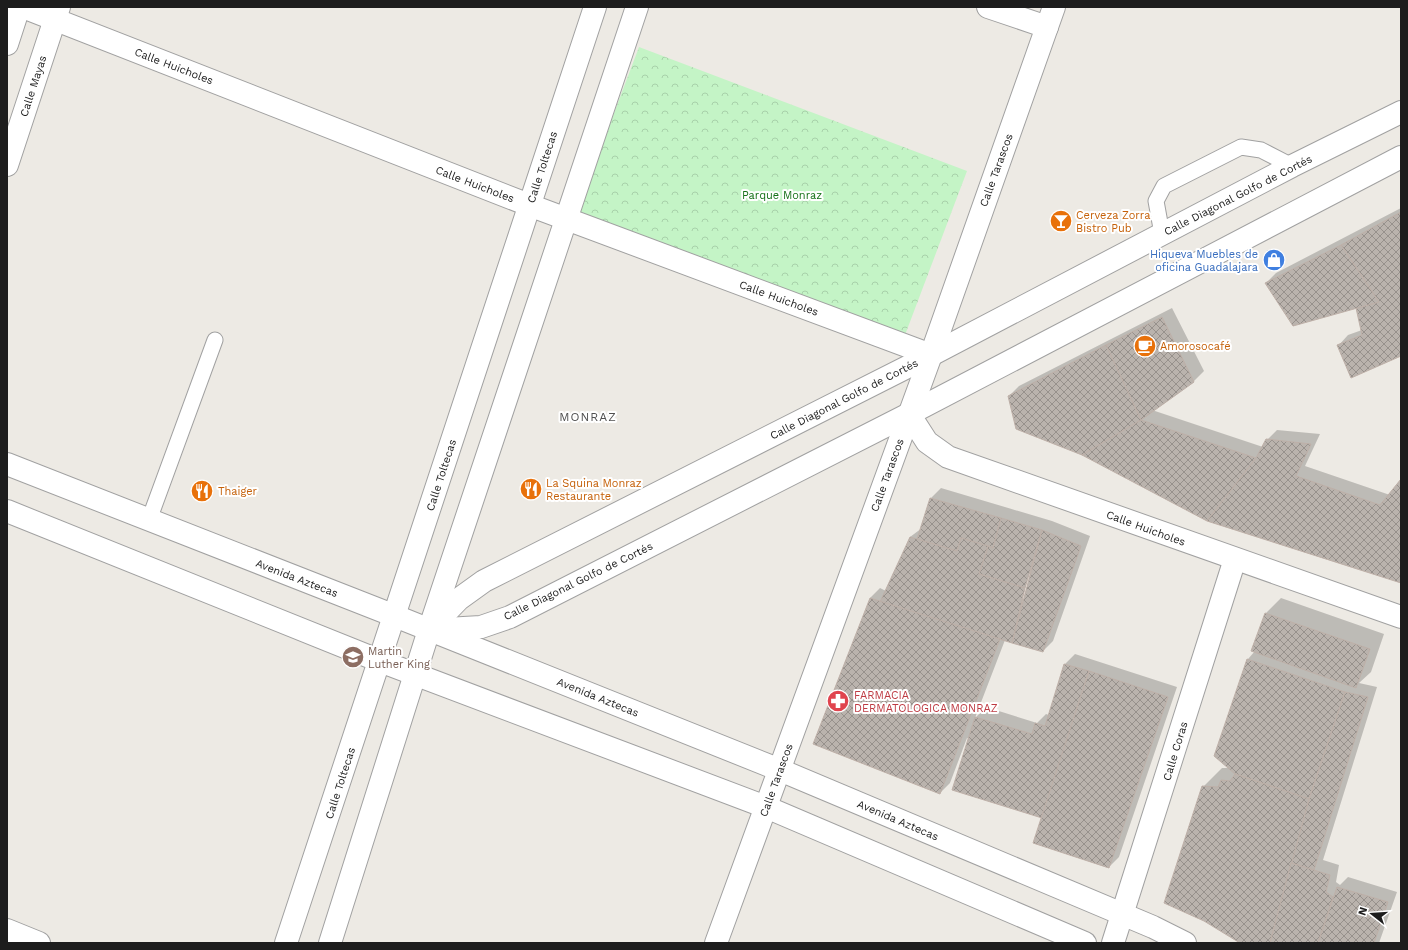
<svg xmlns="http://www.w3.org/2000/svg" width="1408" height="950" viewBox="0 0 1408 950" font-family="'Work Sans',sans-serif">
<defs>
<pattern id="park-crowns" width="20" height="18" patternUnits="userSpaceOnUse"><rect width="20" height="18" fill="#c4f4c6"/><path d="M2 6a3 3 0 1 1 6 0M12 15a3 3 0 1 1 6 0" fill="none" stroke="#a8d1aa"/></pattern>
<pattern id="building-cross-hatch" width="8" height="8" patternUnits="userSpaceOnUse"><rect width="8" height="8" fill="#bab3ad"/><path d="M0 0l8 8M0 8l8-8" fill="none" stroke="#97918c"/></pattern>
</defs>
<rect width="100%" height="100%" fill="#edeae4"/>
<!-- park -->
<polygon fill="url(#park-crowns)" points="639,47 967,171 905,335 577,211"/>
<!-- shadow -->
<g fill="#0003" fill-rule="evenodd">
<polygon points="1401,208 1401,355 1338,346 1348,335 1362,330 1357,306 1266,283 1276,273"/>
<polygon points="1172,308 1204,371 1194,381 1152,410 1263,447 1267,440 1277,430 1320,434 1305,466 1390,495 1401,480 1401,582 1009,396 1019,386"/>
<path d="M941,488l111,33 38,15 -37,105 -10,10 -38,-11 -30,78 11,-11 51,16 9,-9 3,1 16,-51 10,-10 102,33 -58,170 -10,10 -66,-50 -74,-78 -2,-1 -17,45 -10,10 -70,-195 10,-10 6,3 24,-54 12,-9 9,-30zM1029,574h1l-5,25h-3z"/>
<polygon points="1281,598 1384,634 1371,672 1359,683 1377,687 1323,860 1339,865 1336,882 1340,885 1348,877 1397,892 1379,943 1242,943 1203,787 1222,768 1229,768 1215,756 1248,659 1255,651 1253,650 1266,613"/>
</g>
<!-- building -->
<g fill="url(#building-cross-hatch)" stroke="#beb0a8">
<polygon points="1401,212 1401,356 1351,378 1337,345 1362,335 1356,308 1379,302 1341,245"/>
<polygon points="1341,245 1379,302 1293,326 1265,283"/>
<polygon points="1162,317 1194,382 1141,420 1106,345"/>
<polygon points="1106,345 1141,420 1082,455 1016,429 1008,396"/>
<polygon points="1141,420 1256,458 1207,521 1082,455"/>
<polygon points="1266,439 1311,444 1296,476 1380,505 1401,479 1401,583 1207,521 1256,458"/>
<polygon points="930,498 1001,518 993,548 961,538 957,551 917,539"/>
<polygon points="1001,518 1042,530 1025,588 979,574 988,546 993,548"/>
<polygon points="1042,530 1081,546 1043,652 1012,643"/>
<polygon points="910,537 957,551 961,538 988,546 979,574 1025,588 1012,643 880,602"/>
<polygon points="870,598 1000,639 940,794 813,744"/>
<polygon points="1265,613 1370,649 1356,688 1251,651"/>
<polygon points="1247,659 1345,692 1309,799 1235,774 1214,756"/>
<polygon points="1064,664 1089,671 1042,818 952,790 975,717 1032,734 1035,723 1045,726"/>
<polygon points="1089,671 1168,697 1109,868 1033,843"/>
<polygon points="1345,692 1368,697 1314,870 1291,863 1309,799"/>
<polygon points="1235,774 1309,799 1270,943 1240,943 1204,921 1164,903 1202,786 1218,787 1221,780 1230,781"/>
<polygon points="1291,863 1330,875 1326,892 1333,897 1318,943 1270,943"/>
<polygon points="1337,887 1388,902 1374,943 1318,943"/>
</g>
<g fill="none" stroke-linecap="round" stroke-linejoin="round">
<!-- service casing -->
<g stroke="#a1a1a1" stroke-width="17">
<g id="service">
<polyline points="1162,234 1156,201 1164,186 1241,147 1261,150 1292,166"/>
<polyline points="149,520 215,340"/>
</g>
</g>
<!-- minor casing -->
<g stroke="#a1a1a1" stroke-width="24">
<g id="minor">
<polyline points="23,7 529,205 931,355"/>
<polyline points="988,7 1047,27"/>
<polyline points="7,44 19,7"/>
<polyline points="7,165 59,7"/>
<polyline points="909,414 927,442 948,457 1401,617"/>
<polyline points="429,630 459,599 484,581 931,355 1292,166 1401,112"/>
<polyline points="429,630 481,627 510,617 909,414 1401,157"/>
<polyline points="7,930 39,943"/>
<polyline points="286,943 595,7"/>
<polyline points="330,943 429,630 637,7"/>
<polyline points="716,943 931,355 1054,7"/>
<polyline points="1113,943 1235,559"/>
</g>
</g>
<!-- tertiary casing -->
<g stroke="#a1a1a1" stroke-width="24">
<g id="tertiary">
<polyline points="7,464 395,616 780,770 1153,927 1185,943"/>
<polyline points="7,511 380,661 766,807 1085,943"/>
</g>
</g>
<!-- service -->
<use href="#service" stroke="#fff" stroke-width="15"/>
<!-- minor -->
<use href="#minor" stroke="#fff" stroke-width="22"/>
<!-- tertiary -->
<use href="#tertiary" stroke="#fff" stroke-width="22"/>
</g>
<!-- icons -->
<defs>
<g id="bar-disc" transform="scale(1.15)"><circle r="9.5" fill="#e8710a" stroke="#fff"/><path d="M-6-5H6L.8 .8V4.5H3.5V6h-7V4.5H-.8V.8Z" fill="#fff"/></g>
<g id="shop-disc" transform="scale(1.15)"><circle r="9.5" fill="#3f7fe0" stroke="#fff"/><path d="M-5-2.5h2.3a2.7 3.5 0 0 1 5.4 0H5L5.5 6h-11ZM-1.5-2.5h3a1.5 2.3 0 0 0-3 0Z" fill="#fff"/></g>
<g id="cafe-disc" transform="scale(1.15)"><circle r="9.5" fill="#e8710a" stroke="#fff"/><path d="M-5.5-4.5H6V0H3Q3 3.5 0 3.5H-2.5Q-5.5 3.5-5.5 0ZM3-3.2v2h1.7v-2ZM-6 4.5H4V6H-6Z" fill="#fff"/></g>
<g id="restaurant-disc" transform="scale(1.15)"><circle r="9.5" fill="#e8710a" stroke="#fff"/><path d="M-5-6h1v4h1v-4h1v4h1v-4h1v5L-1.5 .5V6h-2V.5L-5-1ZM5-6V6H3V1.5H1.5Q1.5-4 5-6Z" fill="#fff"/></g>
<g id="school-disc" transform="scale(1.15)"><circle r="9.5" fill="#8d6e63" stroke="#fff"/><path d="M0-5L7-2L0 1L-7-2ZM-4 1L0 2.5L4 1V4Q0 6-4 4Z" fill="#fff"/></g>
<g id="pharmacy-disc" transform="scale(1.15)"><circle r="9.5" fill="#e0444e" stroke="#fff"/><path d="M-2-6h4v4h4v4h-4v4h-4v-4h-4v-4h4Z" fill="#fff"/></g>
</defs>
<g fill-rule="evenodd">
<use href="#bar-disc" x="1061" y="221"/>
<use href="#shop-disc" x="1274" y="260"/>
<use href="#cafe-disc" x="1145" y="346"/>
<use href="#restaurant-disc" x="531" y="489"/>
<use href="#restaurant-disc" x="202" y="491"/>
<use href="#school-disc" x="353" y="657"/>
<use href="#pharmacy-disc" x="838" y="701"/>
</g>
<g text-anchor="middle" stroke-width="4" stroke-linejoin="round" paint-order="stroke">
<!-- street labels -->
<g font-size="11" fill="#1d1d1d" stroke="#fff">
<text transform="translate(174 66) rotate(21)" y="4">Calle Huicholes</text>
<text transform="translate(33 86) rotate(-72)" y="4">Calle Mayas</text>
<text transform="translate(542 167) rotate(-72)" y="4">Calle Toltecas</text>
<text transform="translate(996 170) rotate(-70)" y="4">Calle Tarascos</text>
<text transform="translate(475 184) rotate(21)" y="4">Calle Huicholes</text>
<text transform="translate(1238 195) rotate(-27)" y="4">Calle Diagonal Golfo de Cortés</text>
<text transform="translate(779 298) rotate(20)" y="4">Calle Huicholes</text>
<text transform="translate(844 399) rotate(-27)" y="4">Calle Diagonal Golfo de Cortés</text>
<text transform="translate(441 475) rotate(-72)" y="4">Calle Toltecas</text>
<text transform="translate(887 475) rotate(-70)" y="4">Calle Tarascos</text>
<text transform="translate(1146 528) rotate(20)" y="4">Calle Huicholes</text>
<text transform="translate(297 578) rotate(21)" y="4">Avenida Aztecas</text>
<text transform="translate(578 581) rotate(-26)" y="4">Calle Diagonal Golfo de Cortés</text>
<text transform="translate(598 697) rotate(22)" y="4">Avenida Aztecas</text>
<text transform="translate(1175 751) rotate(-73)" y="4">Calle Coras</text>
<text transform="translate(776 780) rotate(-70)" y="4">Calle Tarascos</text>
<text transform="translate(340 783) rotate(-72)" y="4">Calle Toltecas</text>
<text transform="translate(898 820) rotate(23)" y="4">Avenida Aztecas</text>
</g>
<!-- park labels -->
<g font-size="11" fill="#157118" stroke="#fff">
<text x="782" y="199">Parque Monraz</text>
</g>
<!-- food labels -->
<g font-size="11" fill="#c56008" stroke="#fff" text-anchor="start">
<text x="1076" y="219">Cerveza Zorra<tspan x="1076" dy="13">Bistro Pub</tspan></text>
<text x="1160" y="350">Amorosocafé</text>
<text x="546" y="487">La Squina Monraz<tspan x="546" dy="13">Restaurante</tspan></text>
<text x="218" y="495">Thaiger</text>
</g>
<!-- shop labels -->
<g font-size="11" fill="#366cbe" stroke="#fff" text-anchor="end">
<text x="1258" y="258">Hiqueva Muebles de<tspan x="1258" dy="13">oficina Guadalajara</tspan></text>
</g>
<!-- education labels -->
<g font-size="11" fill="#785e54" stroke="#fff" text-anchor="start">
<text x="368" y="655">Martin<tspan x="368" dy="13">Luther King</tspan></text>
</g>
<!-- health labels -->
<g font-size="11" fill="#be3a42" stroke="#fff" text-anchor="start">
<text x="854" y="699">FARMACIA<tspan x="854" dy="13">DERMATOLOGICA MONRAZ</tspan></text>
</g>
<!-- neighbourhood labels -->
<g font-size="12" letter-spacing="1" fill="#505050" stroke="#fff">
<text x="588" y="421">MONRAZ</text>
</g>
</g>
<!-- border -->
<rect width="1408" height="950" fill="none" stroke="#1d1d1d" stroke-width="16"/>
<!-- north arrow -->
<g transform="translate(1372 914) rotate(287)" stroke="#ffffff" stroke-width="3" paint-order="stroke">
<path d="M0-3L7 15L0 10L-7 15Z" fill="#1d1d1d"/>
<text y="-6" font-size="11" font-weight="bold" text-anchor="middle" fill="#1d1d1d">N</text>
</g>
</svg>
